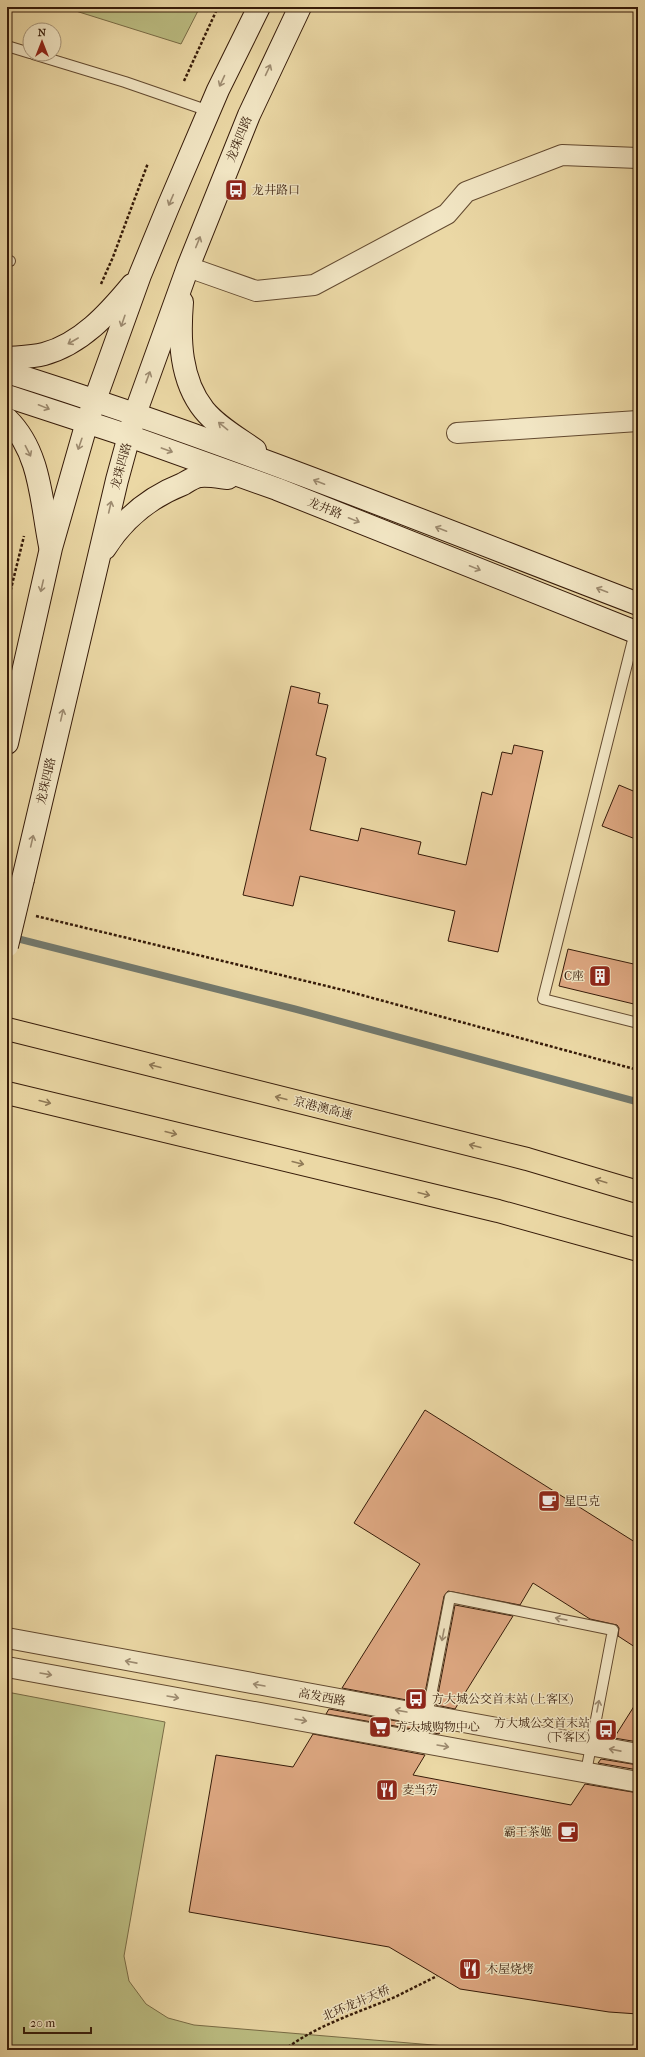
<svg xmlns="http://www.w3.org/2000/svg" width="645" height="2057" viewBox="0 0 645 2057" font-family="'IM FELL French Canon','Noto Serif SC',serif">
<rect width="100%" height="100%" fill="#ebd8a5"/>
<filter id="stains"><feTurbulence type="fractalNoise" baseFrequency=".005" numOctaves="4"/><feColorMatrix values="0 0 0 0 .2 0 0 0 0 .09 0 0 0 0 .02 0 0 0 .5 -.17"/></filter>
<radialGradient id="worn" r=".72"><stop offset=".6" stop-color="#630" stop-opacity="0"/><stop offset="1" stop-color="#630" stop-opacity=".3"/></radialGradient>
<!-- green -->
<g fill="#bcbe83" stroke="#796c46">
<polygon points="63,7 200,7 181,44"/>
<polygon points="7,1692 165,1722 124,1956 129,1981 146,2004 168,2018 194,2025 493,2050 7,2050"/>
</g>
<g fill="none" stroke-linecap="round" stroke-linejoin="round">
<!-- stream -->
<polyline stroke="#73796d" stroke-width="7" points="11,937 295,1009 638,1102"/>
</g>
<!-- building -->
<g fill="#dea882" stroke="#361b09">
<polygon points="291,686 320,693 318,703 328,705 316,755 326,758 310,830 358,841 361,828 421,842 418,854 466,865 482,792 492,795 502,752 512,754 514,745 543,751 498,952 448,941 455,911 300,876 293,906 243,895"/>
<polygon points="619,785 638,793 638,840 602,826"/>
<polygon points="568,949 638,965 638,1005 559,986"/>
<polygon points="425,1410 638,1544 638,1649 618,1636 619,1628 617,1625 590,1619 533,1583 520,1605 448,1591 444,1596 423,1703 342,1688 420,1564 354,1523"/>
<polygon points="455,1605 513,1616 455,1709 436,1705"/>
<polygon points="638,1700 638,1742 614,1738"/>
<polygon points="329,1709 419,1725 418,1730 326,1714"/>
<polygon points="431,1728 441,1730 439,1734 430,1732"/>
<polygon points="313,1734 425,1755 413,1775 571,1805 585,1784 638,1793 638,2014 609,2012 460,1989 389,1947 189,1912 216,1755 293,1767"/>
<polygon points="601,1759 638,1765 638,1770 598,1763"/>
</g>
<g fill="none" stroke-linecap="round" stroke-linejoin="round">
<!-- lane casing -->
<g stroke="#634a30" stroke-width="12">
<g id="lane">
<polyline points="7,46 30,53"/>
<polyline points="33,54 125,82 209,111"/>
<polyline points="7,261 10,261"/>
<polyline points="635,632 543,999 638,1023"/>
<polyline points="422,1742 450,1597 613,1630 586,1772"/>
</g>
</g>
<!-- street casing -->
<g stroke="#634a30" stroke-width="22">
<g id="street">
<polyline points="188,267 256,291 314,285 447,214 466,192 562,155 638,158"/>
<polyline points="457,433 638,421"/>
<polyline points="7,1638 638,1754"/>
<polyline points="7,1667 638,1782"/>
</g>
</g>
<!-- secondary casing -->
<g stroke="#361b09" stroke-width="24">
<g id="secondary">
<path d="M182,302c-3,37 -2,78 22,108 13,16 34,28 51,40"/>
<path d="M7,358c12,-1 25,-1 37,-4 37,-10 64,-40 88,-69"/>
<path d="M7,372c214,67 422,152 631,232"/>
<polyline points="7,396 129,436 277,489 638,633"/>
<path d="M7,419c34,33 34,83 43,127"/>
<path d="M105,548c19,-30 45,-51 78,-64 5,-3 11,-7 17,-8 8,-1 19,1 28,2"/>
<polyline points="7,743 51,548 87,422 140,275 168,207 218,90 259,7"/>
<polyline points="23,879 117,480 135,414 188,267 249,115 300,7"/>
</g>
</g>
<!-- highway casing -->
<g stroke="#361b09" stroke-width="24">
<g id="highway">
<polyline points="7,1029 527,1159 638,1192"/>
<polyline points="7,1093 498,1211 638,1250"/>
</g>
</g>
<!-- path -->
<g stroke="#361b09" stroke-width="2.5" stroke-dasharray="3 2" stroke-linecap="butt">
<polyline points="184,81 218,7"/>
<polyline points="101,284 113,257 148,163"/>
<polyline points="7,605 24,536"/>
<polyline points="36,916 343,990 638,1070"/>
<path d="M284,2050c33,-25 73,-37 111,-53 14,-7 28,-14 42,-21"/>
</g>
<!-- lane -->
<use href="#lane" stroke="#f2e6c4" stroke-width="10"/>
<!-- street -->
<use href="#street" stroke="#f2e6c4" stroke-width="20"/>
<!-- secondary -->
<use href="#secondary" stroke="#f2e6c4" stroke-width="22"/>
<!-- highway -->
<use href="#highway" stroke="#ebd8a5" stroke-width="22"/>
<!-- secondary-bridge casing -->
<g stroke="#361b09" stroke-width="24" stroke-linecap="butt">
<polyline id="secondary-bridge" points="7,946 23,879"/>
</g>
<!-- secondary-bridge -->
<use href="#secondary-bridge" stroke="#f2e6c4" stroke-width="22"/>
</g>
<!-- one-way arrows -->
<defs><path id="oneway-shaft" d="M-6 0H5M1.5-3L5.5 0L1.5 3" fill="none" stroke-width="1.6" stroke-linecap="round" stroke-linejoin="round"/></defs>
<g stroke="#9d8b70">
<use href="#oneway-shaft" transform="translate(268 70) rotate(-65)"/>
<use href="#oneway-shaft" transform="translate(222 81) rotate(115)"/>
<use href="#oneway-shaft" transform="translate(171 200) rotate(113)"/>
<use href="#oneway-shaft" transform="translate(198 242) rotate(-68)"/>
<use href="#oneway-shaft" transform="translate(123 321) rotate(109)"/>
<use href="#oneway-shaft" transform="translate(73 341) rotate(150)"/>
<use href="#oneway-shaft" transform="translate(148 377) rotate(-70)"/>
<use href="#oneway-shaft" transform="translate(44 407) rotate(22)"/>
<use href="#oneway-shaft" transform="translate(223 426) rotate(-141)"/>
<use href="#oneway-shaft" transform="translate(80 444) rotate(109)"/>
<use href="#oneway-shaft" transform="translate(167 450) rotate(20)"/>
<use href="#oneway-shaft" transform="translate(28 451) rotate(63)"/>
<use href="#oneway-shaft" transform="translate(319 482) rotate(-159)"/>
<use href="#oneway-shaft" transform="translate(110 507) rotate(-77)"/>
<use href="#oneway-shaft" transform="translate(354 520) rotate(22)"/>
<use href="#oneway-shaft" transform="translate(441 529) rotate(-159)"/>
<use href="#oneway-shaft" transform="translate(475 568) rotate(22)"/>
<use href="#oneway-shaft" transform="translate(42 586) rotate(103)"/>
<use href="#oneway-shaft" transform="translate(602 590) rotate(-159)"/>
<use href="#oneway-shaft" transform="translate(62 715) rotate(-77)"/>
<use href="#oneway-shaft" transform="translate(32 841) rotate(-77)"/>
<use href="#oneway-shaft" transform="translate(561 1619) rotate(-169)"/>
<use href="#oneway-shaft" transform="translate(443 1635) rotate(101)"/>
<use href="#oneway-shaft" transform="translate(131 1662) rotate(-169)"/>
<use href="#oneway-shaft" transform="translate(46 1674) rotate(10)"/>
<use href="#oneway-shaft" transform="translate(259 1685) rotate(-170)"/>
<use href="#oneway-shaft" transform="translate(173 1697) rotate(10)"/>
<use href="#oneway-shaft" transform="translate(598 1706) rotate(-79)"/>
<use href="#oneway-shaft" transform="translate(401 1711) rotate(-170)"/>
<use href="#oneway-shaft" transform="translate(301 1720) rotate(10)"/>
<use href="#oneway-shaft" transform="translate(443 1746) rotate(10)"/>
<use href="#oneway-shaft" transform="translate(615 1750) rotate(-169)"/>
</g>
<g stroke="#907a57">
<use href="#oneway-shaft" transform="translate(155 1066) rotate(-166)"/>
<use href="#oneway-shaft" transform="translate(281 1098) rotate(-166)"/>
<use href="#oneway-shaft" transform="translate(45 1102) rotate(14)"/>
<use href="#oneway-shaft" transform="translate(171 1133) rotate(14)"/>
<use href="#oneway-shaft" transform="translate(475 1146) rotate(-166)"/>
<use href="#oneway-shaft" transform="translate(298 1163) rotate(14)"/>
<use href="#oneway-shaft" transform="translate(601 1181) rotate(-163)"/>
<use href="#oneway-shaft" transform="translate(424 1194) rotate(14)"/>
</g>
<!-- icons -->
<defs>
<g id="bus-square" transform="scale(1.15)"><rect x="-9" y="-9" width="18" height="18" rx="4" fill="#8f2418" stroke="#f2e6c4"/><path d="M-5-6H5V4H4V6H2V4H-2V6H-4V4H-5ZM-3.5-4V0h7V-4ZM-3.5 1.2v1.5H-2V1.2ZM2 1.2v1.5H3.5V1.2Z" fill="#fff"/></g>
<g id="building-square" transform="scale(1.15)"><rect x="-9" y="-9" width="18" height="18" rx="4" fill="#8f2418" stroke="#f2e6c4"/><path d="M-4-6H4V6H1V3H-1V6H-4ZM-2.5-4.3h1.7v1.8h-1.7ZM.8-4.3h1.7v1.8H.8ZM-2.5-1h1.7V.8h-1.7ZM.8-1h1.7V.8H.8Z" fill="#fff"/></g>
<g id="cafe-square" transform="scale(1.15)"><rect x="-9" y="-9" width="18" height="18" rx="4" fill="#8f2418" stroke="#f2e6c4"/><path d="M-5.5-4.5H6V0H3Q3 3.5 0 3.5H-2.5Q-5.5 3.5-5.5 0ZM3-3.2v2h1.7v-2ZM-6 4.5H4V6H-6Z" fill="#fff"/></g>
<g id="supermarket-square" transform="scale(1.15)"><rect x="-9" y="-9" width="18" height="18" rx="4" fill="#8f2418" stroke="#f2e6c4"/><path d="M-6-5.5h2.5l.6 2H6L4.5 2H-2.5L-4.4-4H-6ZM-1.5 3.2a1.3 1.3 0 1 0 .1 0ZM3 3.2a1.3 1.3 0 1 0 .1 0Z" fill="#fff"/></g>
<g id="restaurant-square" transform="scale(1.15)"><rect x="-9" y="-9" width="18" height="18" rx="4" fill="#8f2418" stroke="#f2e6c4"/><path d="M-5-6h1v4h1v-4h1v4h1v-4h1v5L-1.5 .5V6h-2V.5L-5-1ZM5-6V6H3V1.5H1.5Q1.5-4 5-6Z" fill="#fff"/></g>
</defs>
<g fill-rule="evenodd">
<use href="#bus-square" x="236" y="190"/>
<use href="#building-square" x="600" y="976"/>
<use href="#cafe-square" x="549" y="1501"/>
<use href="#bus-square" x="416" y="1699"/>
<use href="#supermarket-square" x="380" y="1727"/>
<use href="#bus-square" x="606" y="1730"/>
<use href="#restaurant-square" x="387" y="1790"/>
<use href="#cafe-square" x="568" y="1832"/>
<use href="#restaurant-square" x="470" y="1969"/>
</g>
<g text-anchor="middle" stroke-width="3" stroke-linejoin="round" paint-order="stroke">
<!-- street labels -->
<g font-size="12" fill="#361b09" stroke="#f2e6c4">
<text transform="translate(239 139) rotate(-68)" y="4">龙珠四路</text>
<text transform="translate(121 466) rotate(-75)" y="4">龙珠四路</text>
<text transform="translate(325 508) rotate(22)" y="4">龙井路</text>
<text transform="translate(46 781) rotate(-77)" y="4">龙珠四路</text>
<text transform="translate(323 1108) rotate(14)" y="4">京港澳高速</text>
<text transform="translate(322 1697) rotate(10)" y="4">高发西路</text>
<text transform="translate(356 2003) rotate(-23)" y="4">北环龙井天桥</text>
</g>
<!-- poi labels -->
<g font-size="12" fill="#361b09" stroke="#f2e6c4" text-anchor="start">
<text x="252" y="194">龙井路口</text>
<text x="584" y="980" text-anchor="end">C座</text>
<text x="564" y="1505">星巴克</text>
<text x="432" y="1703">方大城公交首末站 (上客区)</text>
<text x="590" y="1727" text-anchor="end">方大城公交首末站<tspan x="590" dy="14">(下客区)</tspan></text>
<text x="396" y="1731">方大城购物中心</text>
<text x="402" y="1794">麦当劳</text>
<text x="552" y="1836" text-anchor="end">霸王茶姬</text>
<text x="486" y="1973">木屋烧烤</text>
</g>
</g>
<!-- margin -->
<rect width="645" height="2057" fill="none" stroke="#ebd8a5" stroke-width="24"/>
<rect x="8" y="8" width="629" height="2041" fill="none" stroke="#361b09" stroke-width="2"/>
<rect x="12" y="12" width="621" height="2033" fill="none" stroke="#361b09"/>
<!-- north arrow -->
<g transform="translate(42 42)"><circle r="19" fill="#f2e6c4" stroke="#a79579"/>
<path d="M0-3L7 15L0 10L-7 15Z" fill="#8f2418"/>
<text y="-6" font-size="11" font-weight="bold" text-anchor="middle" fill="#361b09">N</text>
</g>
<!-- scale -->
<path d="M24 2027v6h67v-6" fill="none" stroke="#361b09" stroke-width="2"/>
<text x="30" y="2027" font-size="12" fill="#361b09" stroke="#f2e6c4" stroke-width="3" paint-order="stroke">20 m</text>
<rect width="100%" height="100%" filter="url(#stains)"/>
<rect width="100%" height="100%" fill="url(#worn)"/>
</svg>
